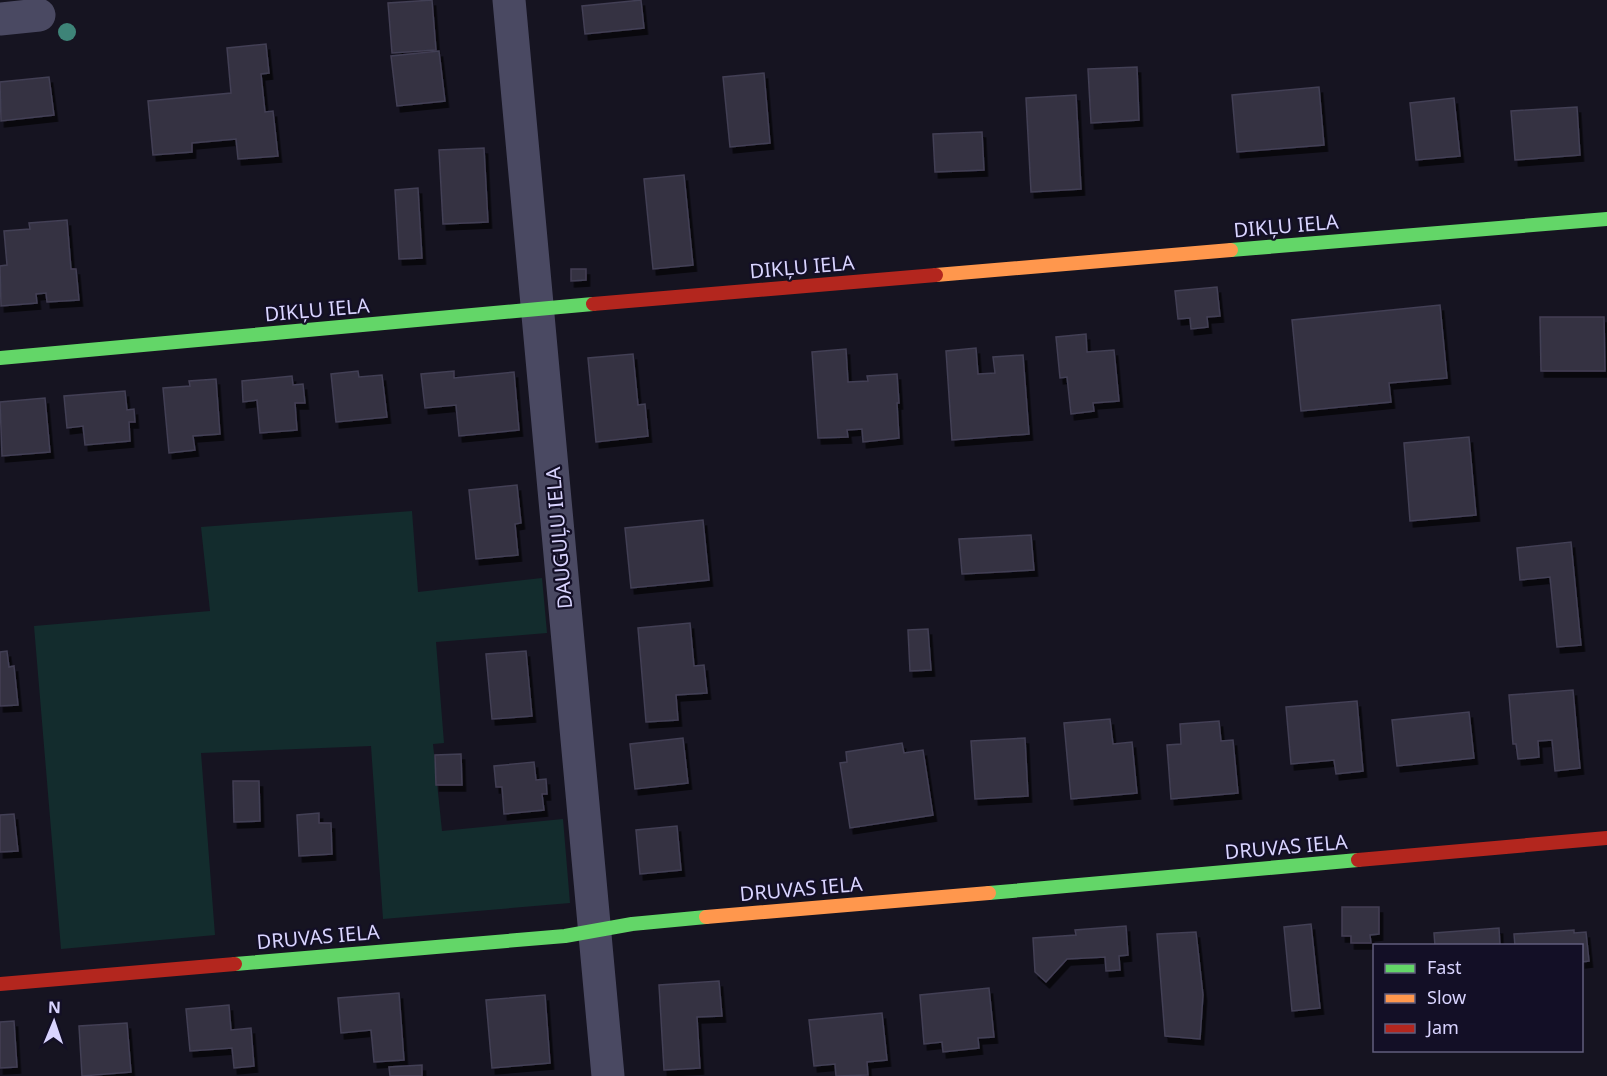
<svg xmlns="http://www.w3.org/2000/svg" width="1607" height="1076" viewBox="0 0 1607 1076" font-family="'Noto Sans',sans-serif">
<defs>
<filter id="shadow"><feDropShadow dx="3.5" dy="6" stdDeviation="0" flood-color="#0009"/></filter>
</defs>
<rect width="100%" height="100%" fill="#161421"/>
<!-- green -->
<polygon fill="#132c2d" points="412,511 418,592 542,578 547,633 436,642 444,743 433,744 442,831 563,819 570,903 383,919 371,746 201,753 215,935 61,949 34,626 210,611 201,527"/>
<!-- building -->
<g fill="#343243" stroke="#433f54" stroke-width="1.5" filter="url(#shadow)">
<polygon points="432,0 436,50 392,53 388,3"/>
<polygon points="641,0 644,28 585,34 582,6"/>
<polygon points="266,44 269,73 261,74 265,112 273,111 278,156 238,159 236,139 192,143 192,152 153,155 148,101 231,93 227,48"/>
<polygon points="439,51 445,101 397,106 391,56"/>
<polygon points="1137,67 1139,120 1091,123 1088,69"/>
<polygon points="764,73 770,143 730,147 723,77"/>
<polygon points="49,77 54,115 1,121 0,82"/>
<polygon points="1319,87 1324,145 1237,152 1232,95"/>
<polygon points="1076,95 1081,189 1031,192 1026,98"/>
<polygon points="1454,98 1460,156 1416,160 1410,103"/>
<polygon points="1577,107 1580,155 1515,160 1511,111"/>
<polygon points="982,132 984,170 935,172 933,134"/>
<polygon points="484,148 488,222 443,224 439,150"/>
<polygon points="684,175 693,265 653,269 644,179"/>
<polygon points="418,188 422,258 399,259 395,190"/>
<polygon points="67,220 71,269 76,269 79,300 47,302 46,293 36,294 37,303 1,306 0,266 7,265 4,231 30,229 29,223"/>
<polygon points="571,269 586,269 586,280 571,281"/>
<polygon points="1217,287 1220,316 1207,317 1208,327 1191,329 1190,318 1178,319 1175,291"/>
<polygon points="1440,305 1447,378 1389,383 1391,402 1301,411 1292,320"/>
<polygon points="1540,317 1604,317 1605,371 1541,371"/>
<polygon points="1086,334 1087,352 1114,350 1119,401 1093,403 1094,411 1071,414 1067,377 1060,378 1056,337"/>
<polygon points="976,348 978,374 995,373 993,357 1023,355 1029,434 952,440 946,351"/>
<polygon points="846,349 848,382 868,381 867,376 897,374 899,403 897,403 899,438 863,442 862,429 847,430 848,437 818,438 812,352"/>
<polygon points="633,354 638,405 645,404 648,436 596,442 588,358"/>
<polygon points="358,371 359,377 382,375 387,417 336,422 331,374"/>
<polygon points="454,371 454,378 514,372 519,430 459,436 456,405 425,408 421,374"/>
<polygon points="292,376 293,385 303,384 305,403 295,403 297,430 260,433 257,400 243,402 242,381"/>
<polygon points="216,379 220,434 193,436 195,450 169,453 163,388 190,386 189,381"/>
<polygon points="125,391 127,410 134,409 135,422 129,422 130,441 85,445 83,426 67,428 64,396"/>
<polygon points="45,398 50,452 2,456 0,402"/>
<polygon points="1469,437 1476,515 1410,521 1404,443"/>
<polygon points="517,485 521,523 515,524 518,555 476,559 469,490"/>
<polygon points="703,520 709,580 631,588 625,528"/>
<polygon points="1031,535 1034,570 962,574 959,539"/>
<polygon points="1571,542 1581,645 1557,647 1550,577 1520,580 1517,548"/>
<polygon points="690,623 694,666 704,665 707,693 676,695 678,720 646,722 638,628"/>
<polygon points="928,629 931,670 910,671 908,630"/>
<polygon points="7,651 9,667 14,666 18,705 0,706 0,652"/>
<polygon points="526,651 532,716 492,719 486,654"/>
<polygon points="1573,690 1580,768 1555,771 1552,740 1538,741 1539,757 1518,759 1516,744 1513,744 1509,695"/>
<polygon points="1357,701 1363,771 1336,774 1334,760 1291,764 1286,707"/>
<polygon points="1469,712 1474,758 1397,766 1392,720"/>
<polygon points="1110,719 1113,744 1132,742 1137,793 1071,799 1064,723"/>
<polygon points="1219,721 1221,741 1233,740 1238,793 1171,799 1167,745 1181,744 1180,724"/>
<polygon points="683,738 688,783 635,789 630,744"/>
<polygon points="1025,738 1028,796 975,799 971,741"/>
<polygon points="902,743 904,753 923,750 933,815 850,828 840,763 847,762 846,752"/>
<polygon points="461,754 462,785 436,785 435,755"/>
<polygon points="534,762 536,780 546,779 547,794 542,794 544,810 504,814 502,787 496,787 494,766"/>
<polygon points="233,781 259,781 260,821 234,822"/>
<polygon points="319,813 319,823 331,823 332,854 299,856 297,815"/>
<polygon points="14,814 18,851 0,852 0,815"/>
<polygon points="677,826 681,870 640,874 636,830"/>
<polygon points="1342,907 1379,907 1379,934 1370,935 1371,943 1351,943 1351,936 1342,936"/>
<polygon points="1311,924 1320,1008 1292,1011 1284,927"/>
<polygon points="1126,926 1128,955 1119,956 1120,970 1106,971 1105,957 1067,959 1046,982 1035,972 1033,938 1076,935 1075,930"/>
<polygon points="1499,928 1500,946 1435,946 1434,933"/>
<polygon points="1574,930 1574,933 1586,932 1589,961 1582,962 1582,946 1515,946 1514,934"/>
<polygon points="1196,932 1203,995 1200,1039 1165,1036 1157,934"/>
<polygon points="719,981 722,1016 697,1017 700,1068 664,1070 659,985"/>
<polygon points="989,988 994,1037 978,1038 979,1048 943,1052 942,1042 924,1044 920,995"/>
<polygon points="399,993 404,1060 374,1062 371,1030 341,1033 338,998"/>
<polygon points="545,995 550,1063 492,1068 486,1000"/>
<polygon points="229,1005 231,1030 251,1028 254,1066 234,1068 232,1048 190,1051 186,1009"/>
<polygon points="882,1013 887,1060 867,1062 868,1075 836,1076 835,1064 814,1066 809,1020"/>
<polygon points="14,1021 17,1067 0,1068 0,1022"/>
<polygon points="127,1023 131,1072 82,1076 79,1026"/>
<polygon points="422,1065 422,1076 390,1076 389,1067"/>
</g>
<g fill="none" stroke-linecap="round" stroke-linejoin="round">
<!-- street -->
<g stroke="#4a4962" stroke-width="33">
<polyline points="509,0 608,1076"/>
<polyline points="0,19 39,15"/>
</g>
<!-- fast -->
<g stroke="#63d668" stroke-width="14">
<polyline points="1231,250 1607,219"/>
<polyline points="0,358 593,304"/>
<polyline points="989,893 1358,860"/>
<polyline points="235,964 565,936 632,924 706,917"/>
</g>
<!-- slow -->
<g stroke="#ff974d" stroke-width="14">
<polyline points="936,275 1231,250"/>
<polyline points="706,917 989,893"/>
</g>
<!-- jam -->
<g stroke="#b3261e" stroke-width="14">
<polyline points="593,304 936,275"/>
<polyline points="1358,860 1607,838"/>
<polyline points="0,984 235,964"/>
</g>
</g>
<!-- trees -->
<circle fill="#3e8478" cx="67" cy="32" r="9"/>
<g text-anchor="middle" stroke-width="4.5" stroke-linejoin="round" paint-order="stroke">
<!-- street labels -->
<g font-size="20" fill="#d9d4ff" stroke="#130f26">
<text transform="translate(1286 226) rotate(-5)" y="7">DIKĻU IELA</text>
<text transform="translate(802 267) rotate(-5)" y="7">DIKĻU IELA</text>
<text transform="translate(317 310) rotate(-5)" y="7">DIKĻU IELA</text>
<text transform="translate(559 538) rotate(-95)" y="7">DAUGUĻU IELA</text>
<text transform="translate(1286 847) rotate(-5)" y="7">DRUVAS IELA</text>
<text transform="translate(801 889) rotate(-5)" y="7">DRUVAS IELA</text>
<text transform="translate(318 937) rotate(-5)" y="7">DRUVAS IELA</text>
</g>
</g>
<!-- legend -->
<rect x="1373" y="944" width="210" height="108" fill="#130f26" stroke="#625e7d" stroke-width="1.5"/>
<rect x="1385" y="964" width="30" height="9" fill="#63d668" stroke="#625e7d" stroke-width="1.5"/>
<text x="1427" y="974" font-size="18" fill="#d9d4ff">Fast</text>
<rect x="1385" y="994" width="30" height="9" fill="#ff974d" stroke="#625e7d" stroke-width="1.5"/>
<text x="1427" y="1004" font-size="18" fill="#d9d4ff">Slow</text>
<rect x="1385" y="1024" width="30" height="9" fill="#b3261e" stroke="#625e7d" stroke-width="1.5"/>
<text x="1427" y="1034" font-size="18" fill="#d9d4ff">Jam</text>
<!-- north arrow -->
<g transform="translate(54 1022) rotate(2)" stroke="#130f26" stroke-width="4.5" paint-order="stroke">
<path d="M0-4.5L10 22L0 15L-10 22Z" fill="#d9d4ff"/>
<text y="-9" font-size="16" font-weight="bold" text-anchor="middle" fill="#d9d4ff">N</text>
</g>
</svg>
